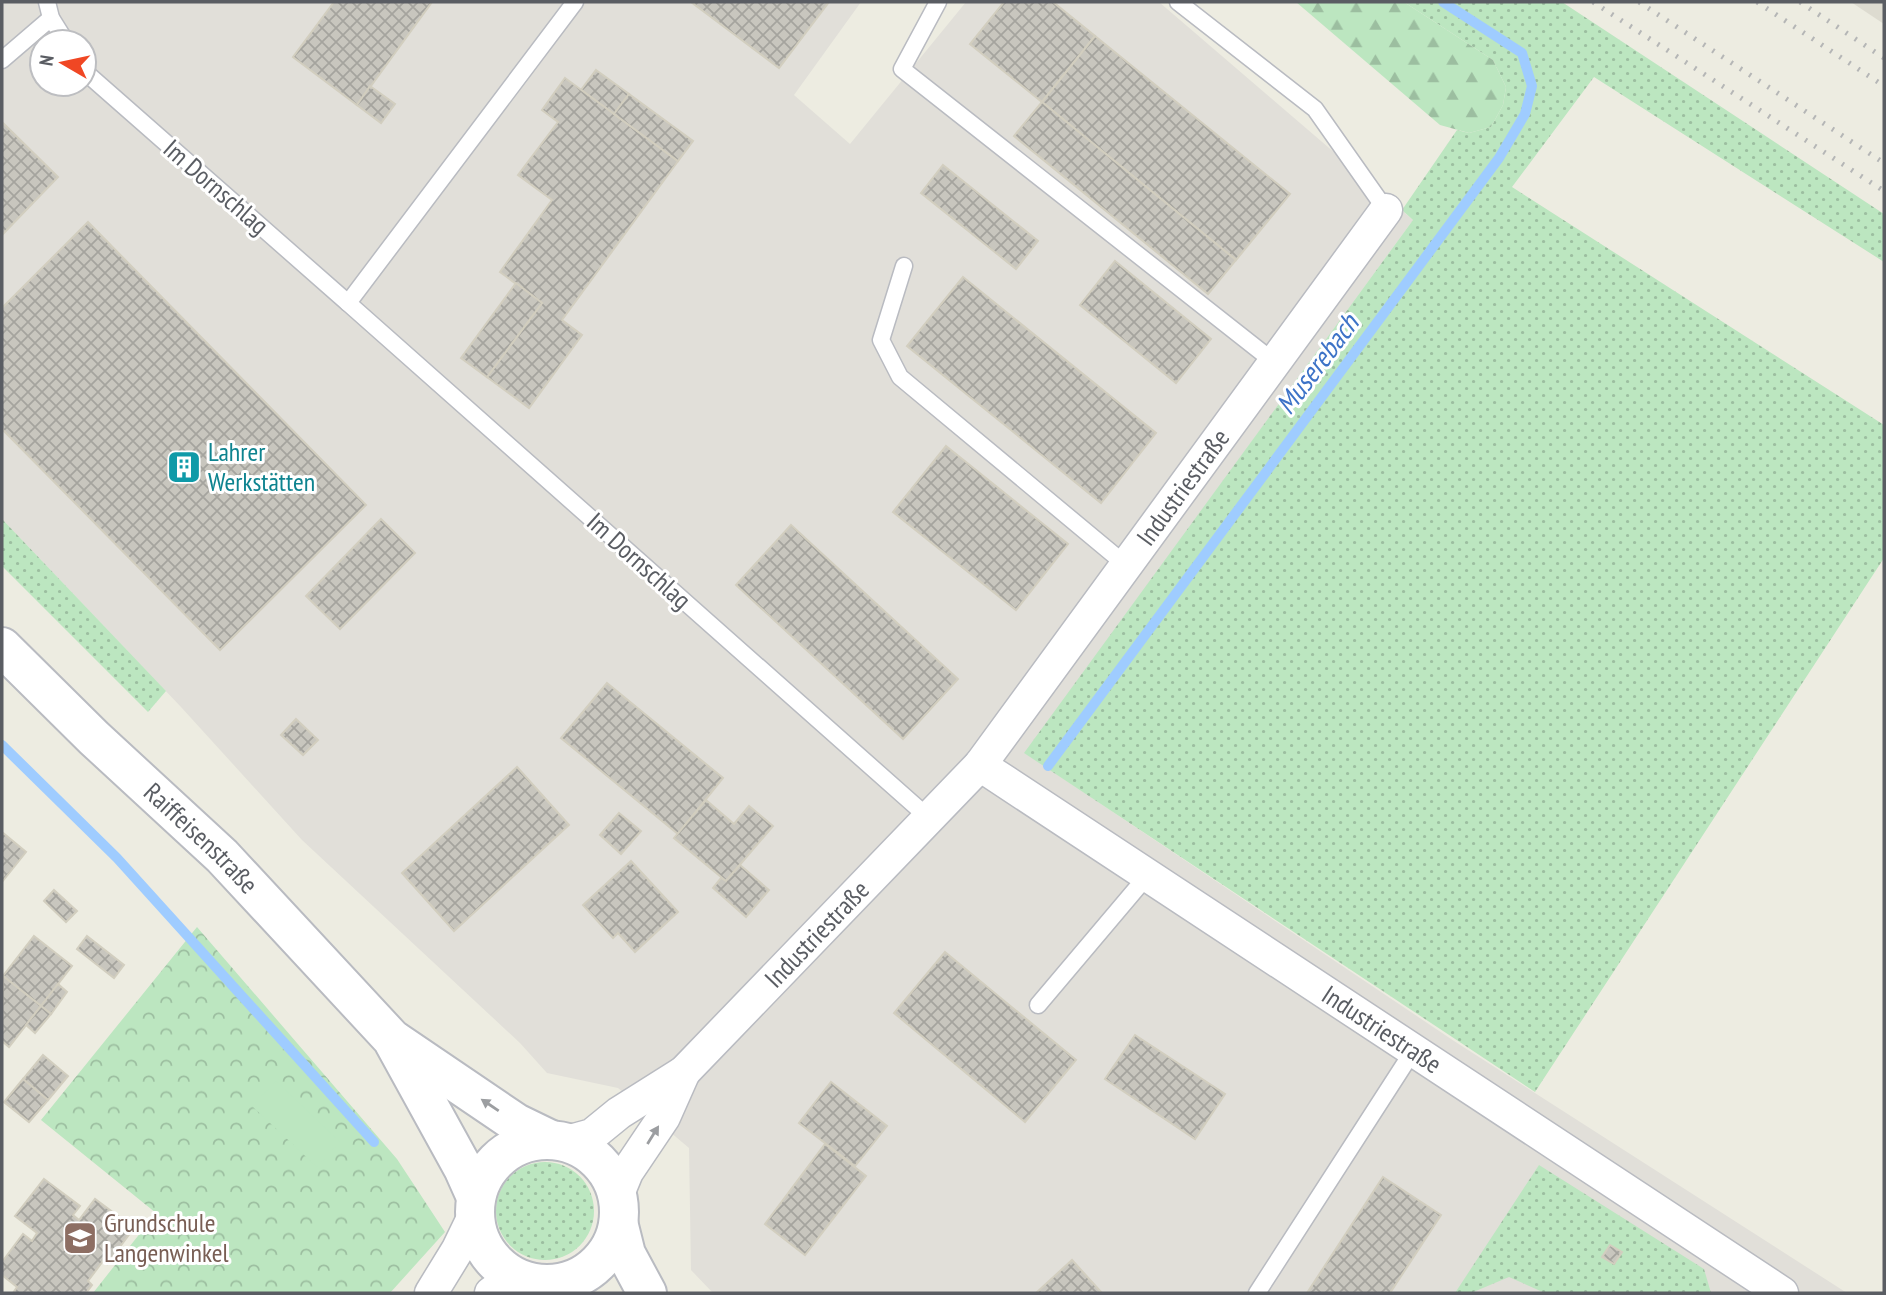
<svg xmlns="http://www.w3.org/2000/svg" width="1886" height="1295" viewBox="0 0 1886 1295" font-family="'PT Sans Narrow',sans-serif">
<defs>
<pattern id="grass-dots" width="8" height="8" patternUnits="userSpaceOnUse" patternTransform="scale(1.75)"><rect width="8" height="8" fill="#bce6c0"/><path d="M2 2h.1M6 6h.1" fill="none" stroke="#9cbea0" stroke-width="1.8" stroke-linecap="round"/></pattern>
<pattern id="forest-firs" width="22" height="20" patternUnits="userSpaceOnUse" patternTransform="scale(1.75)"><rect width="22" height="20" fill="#bce6c0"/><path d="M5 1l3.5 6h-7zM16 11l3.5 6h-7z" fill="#9cbea0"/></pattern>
<pattern id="park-crowns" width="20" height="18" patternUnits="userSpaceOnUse" patternTransform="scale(1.75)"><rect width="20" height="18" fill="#bce6c0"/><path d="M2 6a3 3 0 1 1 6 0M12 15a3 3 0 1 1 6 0" fill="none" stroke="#9cbea0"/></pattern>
<pattern id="building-cross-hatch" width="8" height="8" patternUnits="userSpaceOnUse" patternTransform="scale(1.75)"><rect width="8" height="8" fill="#c8c6be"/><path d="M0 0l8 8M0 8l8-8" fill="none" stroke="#a5a49e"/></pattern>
</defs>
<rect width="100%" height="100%" fill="#edece1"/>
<!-- industrial -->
<path fill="#e1dfd9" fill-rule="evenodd" d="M2,2h859l-67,93 56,49 116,-142h193l254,218 -388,533 429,288 393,252h-1134l-22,-23 -2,-122 -71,-60 -71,-15 -27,-30 -218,-203 -121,-133 -179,-188zM42,42h42v42h-42z"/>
<!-- education -->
<polygon fill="#dddbd0" points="1851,2 1884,2 1884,24"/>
<!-- grass -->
<g fill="url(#grass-dots)">
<polygon points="1404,2 1562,2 1884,214 1884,262 1594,77 1512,187 1884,425 1884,558 1535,1092 1024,753 1413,220 1402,210 1457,130 1469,133 1491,127 1503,105 1506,87 1493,60"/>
<polygon points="2,519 166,691 148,712 2,566"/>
<circle cx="545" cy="1211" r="49"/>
<polygon points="1539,1165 1704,1269 1711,1293 1545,1293 1509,1277 1471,1293 1455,1293"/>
</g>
<!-- forest -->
<polygon fill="url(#forest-firs)" points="1296,2 1404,2 1493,60 1506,87 1503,105 1491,127 1469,133 1440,125"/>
<!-- park -->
<polygon fill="url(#park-crowns)" points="197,927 397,1159 445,1232 390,1293 93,1293 156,1213 41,1120"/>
<!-- pitch -->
<polygon fill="#bce6c0" points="276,1081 340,1142 317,1167 252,1106"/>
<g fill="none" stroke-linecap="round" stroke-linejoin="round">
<!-- stream -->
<g stroke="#9fccff" stroke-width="10">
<polyline points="2,745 117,858 374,1142"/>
<polyline points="1048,766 1499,158 1525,114 1532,86 1522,53 1443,2"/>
</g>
</g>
<!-- building -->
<g fill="url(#building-cross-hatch)" stroke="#d2cebf" stroke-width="2">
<polygon points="334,2 432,2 357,105 293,57"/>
<polygon points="691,2 829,2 779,68"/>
<polygon points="1004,2 1053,2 1095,36 1042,102 970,44"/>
<polygon points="1095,36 1290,194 1236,260 1042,102"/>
<polygon points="596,70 629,94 614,114 581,90"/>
<polygon points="565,78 678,161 562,320 582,335 529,408 487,377 542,303 500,272 552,200 518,175 558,122 542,110"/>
<polygon points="370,86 395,104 381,123 357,105"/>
<polygon points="629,94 693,141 678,161 614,114"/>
<polygon points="1042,102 1236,260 1208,294 1014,136"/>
<polygon points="2,122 58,177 2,235"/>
<polygon points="943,165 1038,241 1016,269 921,193"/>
<polygon points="88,222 366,505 220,650 2,429 2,308"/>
<polygon points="1115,261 1211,339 1176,383 1080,305"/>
<polygon points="963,277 1156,433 1101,503 907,346"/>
<polygon points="516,283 542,303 487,377 461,358"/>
<polygon points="946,446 1068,544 1016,610 893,512"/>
<polygon points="381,519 415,553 340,629 306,596"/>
<polygon points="791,525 958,679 903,739 736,585"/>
<polygon points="607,683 723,778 678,834 561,738"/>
<polygon points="296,719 318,740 303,755 281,735"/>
<polygon points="517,767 569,825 454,931 402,873"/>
<polygon points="706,800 734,824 749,806 773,826 726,881 674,838"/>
<polygon points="619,813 641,831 621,854 600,835"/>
<polygon points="2,832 26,852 2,882"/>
<polygon points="631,861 678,912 635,952 618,933 613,938 583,905"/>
<polygon points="740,865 769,890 746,917 713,888 721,878 726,881"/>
<polygon points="54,890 77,911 66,922 44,901"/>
<polygon points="34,936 72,966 41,1006 3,976"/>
<polygon points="87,936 124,965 114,978 77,949"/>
<polygon points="945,952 1076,1060 1025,1122 894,1013"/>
<polygon points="3,976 41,1006 9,1047 2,1041"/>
<polygon points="58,984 67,992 51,1014 41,1006"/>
<polygon points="41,1006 51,1014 35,1033 26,1025"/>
<polygon points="1135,1035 1225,1094 1195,1139 1105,1079"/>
<polygon points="43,1055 68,1076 48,1100 23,1079"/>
<polygon points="23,1079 48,1100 29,1122 4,1102"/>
<polygon points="831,1082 887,1126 855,1166 799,1123"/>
<polygon points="825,1144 866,1176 805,1255 765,1224"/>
<polygon points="1383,1177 1441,1215 1390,1293 1307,1293"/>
<polygon points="44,1179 80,1206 73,1215 79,1220 95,1199 134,1228 107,1264 103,1261 88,1281 92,1285 86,1293 13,1293 17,1287 2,1275 2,1262 23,1234 32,1241 37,1233 15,1216"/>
<polygon points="1610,1245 1622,1252 1614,1264 1602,1257"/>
<polygon points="1072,1260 1102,1293 1036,1293"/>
</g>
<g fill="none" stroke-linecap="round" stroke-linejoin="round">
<!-- service casing -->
<g stroke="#b9bbc1" stroke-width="19">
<g id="service">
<polyline points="47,2 51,18 66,42"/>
<polyline points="575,2 348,303 930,819"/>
<polyline points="938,2 902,69 1274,362"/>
<polyline points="1178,2 1315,109 1386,210"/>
<polyline points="2,60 51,18"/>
<polyline points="84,71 348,303"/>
<polyline points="904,266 881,340 900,377 1126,565"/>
<polyline points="1038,1005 1147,876"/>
<polyline points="1257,1293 1413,1051"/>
</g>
</g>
<!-- minor casing -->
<g stroke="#b9bbc1" stroke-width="35">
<g id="minor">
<path id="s1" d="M980,765l802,528"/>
<path id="s2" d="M567,1142l25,-7 27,-22 65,-41 296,-307 406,-555"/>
<polyline points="618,1194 627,1172 664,1117 684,1072"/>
<polyline points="431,1293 458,1249 474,1216"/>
<polyline points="491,1293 498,1288 529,1282"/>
</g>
</g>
<!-- tertiary casing -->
<g stroke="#b9bbc1" stroke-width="42">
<g id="tertiary">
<path id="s3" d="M2,647l92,91 128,118 170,183 71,129 13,29"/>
<polyline points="395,1041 516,1123 549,1139"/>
<circle cx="547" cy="1212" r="72"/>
<polyline points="619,1226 626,1254 647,1293"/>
</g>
</g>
<!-- service -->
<use href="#service" stroke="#fff" stroke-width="16"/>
<!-- minor -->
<use href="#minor" stroke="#fff" stroke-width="32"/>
<!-- tertiary -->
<use href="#tertiary" stroke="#fff" stroke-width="38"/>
<!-- rail -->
<g stroke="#b5b6b6" stroke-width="5" stroke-dasharray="2 9" stroke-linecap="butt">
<polyline points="1593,2 1884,191"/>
<polyline points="1639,2 1884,163"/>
<polyline points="1757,2 1884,86"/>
<polyline points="1800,2 1884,58"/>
</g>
</g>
<!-- one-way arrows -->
<defs><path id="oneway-solid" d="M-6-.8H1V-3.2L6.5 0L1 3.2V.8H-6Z" transform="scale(1.75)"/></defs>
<g fill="#9c9ea1">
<use href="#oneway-solid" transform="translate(490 1105) rotate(-146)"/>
<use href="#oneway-solid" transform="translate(653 1135) rotate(-58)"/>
</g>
<!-- icons -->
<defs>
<g id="building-square" transform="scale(1.75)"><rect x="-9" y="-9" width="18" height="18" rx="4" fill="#0f9aa8" stroke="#fff"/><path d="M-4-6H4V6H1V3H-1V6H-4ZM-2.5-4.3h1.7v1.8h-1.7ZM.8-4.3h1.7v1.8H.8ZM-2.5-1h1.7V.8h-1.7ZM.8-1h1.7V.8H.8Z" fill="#fff"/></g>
<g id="school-square" transform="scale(1.75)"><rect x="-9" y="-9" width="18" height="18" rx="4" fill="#8d6e63" stroke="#fff"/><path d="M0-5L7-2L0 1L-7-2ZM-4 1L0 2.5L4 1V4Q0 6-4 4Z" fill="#fff"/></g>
</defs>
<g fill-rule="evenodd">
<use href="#building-square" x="184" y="467"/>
<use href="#school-square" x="80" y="1238"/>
</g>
<g text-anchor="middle" stroke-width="6" stroke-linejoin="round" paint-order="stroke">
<!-- street labels -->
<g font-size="26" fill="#5a5d63" stroke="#fff">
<text transform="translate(216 187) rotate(41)" y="9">Im Dornschlag</text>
<text dy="9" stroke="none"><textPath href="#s2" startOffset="908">Industriestraße</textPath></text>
<text transform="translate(639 561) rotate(42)" y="9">Im Dornschlag</text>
<text dy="9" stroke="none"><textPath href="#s3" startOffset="276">Raiffeisenstraße</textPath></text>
<text dy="9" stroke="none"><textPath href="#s2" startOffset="329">Industriestraße</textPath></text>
<text dy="9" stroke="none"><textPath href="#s1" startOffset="481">Industriestraße</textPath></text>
</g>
<!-- culture labels -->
<g font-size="26" fill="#0d838f" stroke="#fff" text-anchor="start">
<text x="208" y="461">Lahrer<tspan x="208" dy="30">Werkstätten</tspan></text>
</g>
<!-- education labels -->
<g font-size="26" fill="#785e54" stroke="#fff" text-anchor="start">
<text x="104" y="1232">Grundschule<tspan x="104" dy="30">Langenwinkel</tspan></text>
</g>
<!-- water labels -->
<g font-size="28" font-style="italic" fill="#3d73c7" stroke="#fff">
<text transform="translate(1317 364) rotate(-53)" y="10">Muserebach</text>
</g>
</g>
<!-- border -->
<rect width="1886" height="1295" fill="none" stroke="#5a5d63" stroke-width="7"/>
<!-- north arrow -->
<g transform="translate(63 63) rotate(279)"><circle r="33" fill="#ffffff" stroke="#bdbec1" stroke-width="2"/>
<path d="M0-5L12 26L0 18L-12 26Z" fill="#f04724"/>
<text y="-10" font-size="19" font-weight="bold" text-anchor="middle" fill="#5a5d63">N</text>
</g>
</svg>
